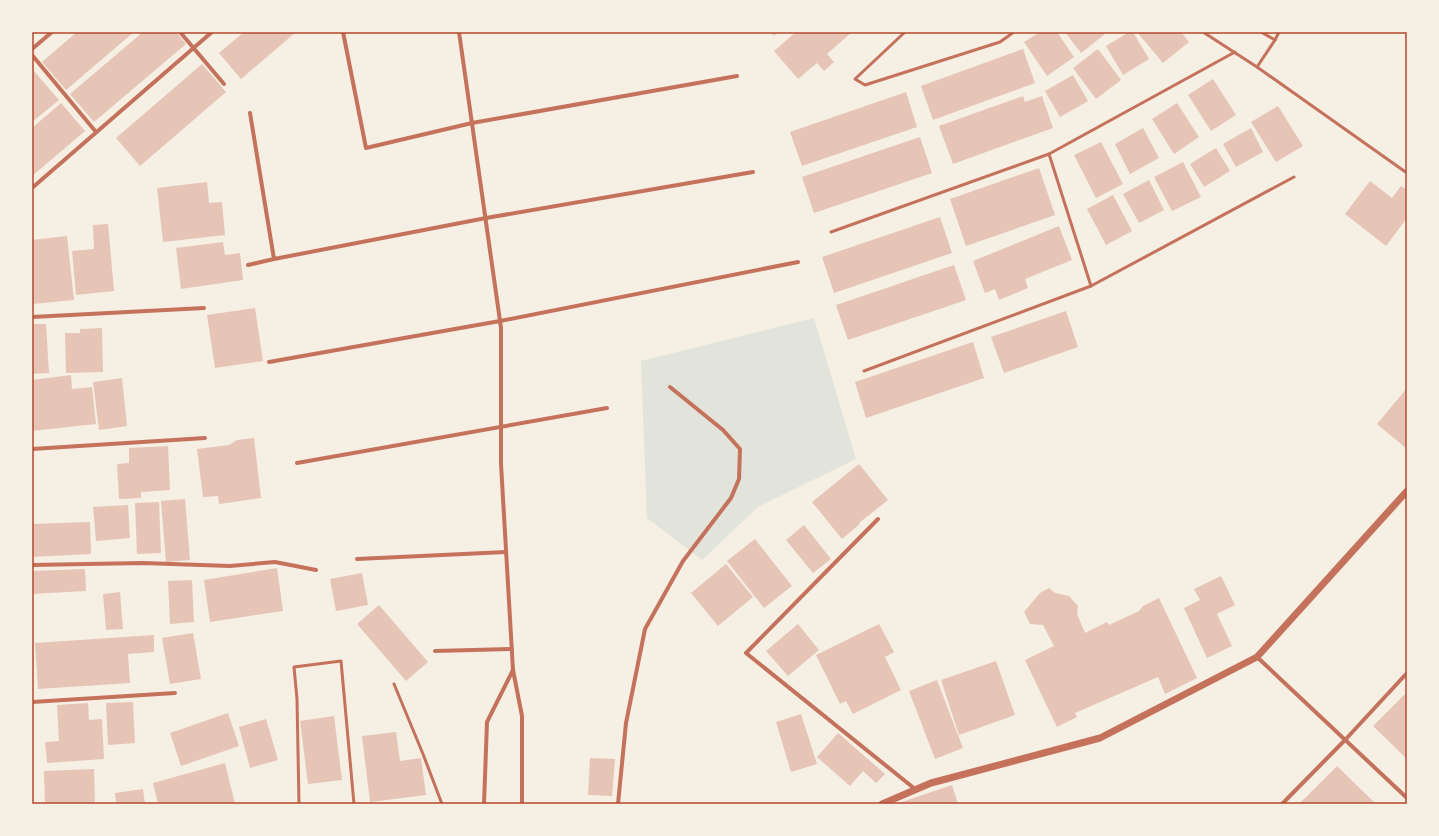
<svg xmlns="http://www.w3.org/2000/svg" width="1439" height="836" viewBox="0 0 1439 836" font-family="'Varela Round',sans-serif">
<rect width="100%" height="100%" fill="#f6efe4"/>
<!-- green -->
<polygon fill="#e2e4dc" points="814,318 856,459 758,507 702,560 647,518 641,361"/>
<!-- building -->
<g fill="#e6c5b7">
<polygon points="77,32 134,32 66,90 42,62"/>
<polygon points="143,32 176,32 186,44 94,122 70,94"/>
<polygon points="244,32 296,32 241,79 219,53"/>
<polygon points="771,32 778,32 774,36"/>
<polygon points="796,32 852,32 827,54 834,62 824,71 817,63 798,79 774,51"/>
<polygon points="1040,32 1057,32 1074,57 1047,76 1024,42"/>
<polygon points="1065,32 1103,32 1105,34 1081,53"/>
<polygon points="1129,32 1133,32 1149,59 1123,75 1106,46"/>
<polygon points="1137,32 1181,32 1189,42 1163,63"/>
<polygon points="1023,49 1035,83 933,120 921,86"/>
<polygon points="1098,49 1121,80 1096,99 1073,68"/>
<polygon points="202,64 226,92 140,166 116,138"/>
<polygon points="33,70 59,100 32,122 32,71"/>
<polygon points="1073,75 1088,101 1060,117 1045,91"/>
<polygon points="1213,79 1236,115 1211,131 1188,95"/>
<polygon points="906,92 917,127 802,166 790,132"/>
<polygon points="1023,96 1025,102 1042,96 1053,128 953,164 939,126"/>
<polygon points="61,103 85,131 32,176 32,128"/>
<polygon points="1177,103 1199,137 1174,154 1152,119"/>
<polygon points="1278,106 1303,146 1276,162 1251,122"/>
<polygon points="1143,128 1159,158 1130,174 1115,144"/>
<polygon points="1251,128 1263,152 1236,167 1223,144"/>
<polygon points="920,137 932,173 814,213 802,177"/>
<polygon points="1101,142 1123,184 1096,198 1074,155"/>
<polygon points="1216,148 1230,171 1204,187 1190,164"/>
<polygon points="1183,162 1201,197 1172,211 1154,177"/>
<polygon points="1039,168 1055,215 966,246 950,199"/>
<polygon points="1149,180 1164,210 1139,223 1123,194"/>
<polygon points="1370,181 1392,198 1401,186 1407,190 1407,218 1386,246 1345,214"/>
<polygon points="207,182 209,203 222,202 225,235 163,242 157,188"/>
<polygon points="1113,195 1132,231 1106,245 1087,209"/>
<polygon points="940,217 952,253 834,293 822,257"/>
<polygon points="108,224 114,291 76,295 72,251 94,249 93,225"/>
<polygon points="1059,226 1072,260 1025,279 1028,288 999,300 995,289 985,293 973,261"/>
<polygon points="67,236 74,300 32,304 32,240"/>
<polygon points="223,242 225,255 240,253 243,280 181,289 176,248"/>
<polygon points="954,265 966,300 848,340 836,305"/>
<polygon points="255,308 263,361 215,368 207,315"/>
<polygon points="1066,311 1078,347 1004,373 991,337"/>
<polygon points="32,324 46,324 49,373 32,374"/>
<polygon points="102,328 103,372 66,373 65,333 80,333 80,329"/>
<polygon points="973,342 984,378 866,418 855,382"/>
<polygon points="71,375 72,389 92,387 96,424 32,431 32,380"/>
<polygon points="122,378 127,426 99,430 93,382"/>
<polygon points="1407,388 1407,449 1377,424"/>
<polygon points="254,438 261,498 219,504 218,496 203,497 197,449 229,445 237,440"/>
<polygon points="168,446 170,490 141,492 141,498 119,499 117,464 129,463 129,448"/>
<polygon points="859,464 888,500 859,523 860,524 842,539 812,502"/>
<polygon points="185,499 190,560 166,562 161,501"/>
<polygon points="159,502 161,553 137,554 135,503"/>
<polygon points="128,505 130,538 96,541 93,507"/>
<polygon points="90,522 91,554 32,557 32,524"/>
<polygon points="804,525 831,559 813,573 786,540"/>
<polygon points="755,539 792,586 764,608 727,561"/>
<polygon points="726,564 753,597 718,626 691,593"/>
<polygon points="277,568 283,611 210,622 204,580"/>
<polygon points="85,569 86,591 32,594 32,571"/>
<polygon points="362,573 368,605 336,611 330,579"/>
<polygon points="1221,576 1235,605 1217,614 1232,646 1207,658 1184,608 1200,600 1194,589"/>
<polygon points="192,580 194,622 170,624 168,581"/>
<polygon points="1049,588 1055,593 1069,596 1078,606 1077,614 1085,633 1107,622 1109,625 1139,611 1143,606 1159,598 1197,678 1165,694 1158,677 1075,713 1077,717 1057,727 1025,660 1054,646 1043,625 1030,624 1024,612 1040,593"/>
<polygon points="120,592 123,629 106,630 103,594"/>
<polygon points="379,605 428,662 406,681 357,624"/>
<polygon points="798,624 819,650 788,676 766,651"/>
<polygon points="879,624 894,652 885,657 901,690 853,714 846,701 840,704 816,655"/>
<polygon points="193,633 201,679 170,684 162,638"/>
<polygon points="154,635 154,652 128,654 130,683 38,689 35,643"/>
<polygon points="996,661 1015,715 959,735 941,680"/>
<polygon points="937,680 963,748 935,759 909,691"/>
<polygon points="1407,692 1407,759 1373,726"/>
<polygon points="133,702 135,743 108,745 106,703"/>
<polygon points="88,703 89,720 102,719 104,759 47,763 45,742 59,741 57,705"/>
<polygon points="228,713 239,746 181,766 170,733"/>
<polygon points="801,714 817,764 791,772 776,722"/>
<polygon points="334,716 342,780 308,784 300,721"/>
<polygon points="266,719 278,760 250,768 239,727"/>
<polygon points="396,732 400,761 421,758 426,795 370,802 362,736"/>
<polygon points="838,733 885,774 876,783 863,771 850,786 817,757"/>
<polygon points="590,758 615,759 612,796 588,795"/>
<polygon points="225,763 235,804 158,804 153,783"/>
<polygon points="1337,766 1376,804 1299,804"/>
<polygon points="94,769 95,804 45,804 44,771"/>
<polygon points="952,785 958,804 896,804"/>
<polygon points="143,789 145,804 116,804 115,793"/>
</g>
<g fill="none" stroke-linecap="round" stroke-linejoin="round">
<!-- service -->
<g stroke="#c5725c" stroke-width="3">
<polyline points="905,32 855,79 865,85 1000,42 1014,32"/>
<polyline points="1203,32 1257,67 1407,173"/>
<polyline points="1275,40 1279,32"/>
<polyline points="1257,67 1275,40 1261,32"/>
<polyline points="831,232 1049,154 1235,52"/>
<polyline points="1091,286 1294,177"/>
<polyline points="864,371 1091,286 1049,154"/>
<polyline points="394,684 423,754 442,804"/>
<polyline points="299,804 297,699 294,667 341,661 354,804"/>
</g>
<!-- minor -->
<g stroke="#c5725c" stroke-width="4">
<polyline points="180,32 224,84"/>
<polyline points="343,32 366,148 472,123 737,76"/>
<polyline points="459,32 501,328 501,464 513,670"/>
<polyline points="32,49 52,32"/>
<polyline points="32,55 96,132"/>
<polyline points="250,113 274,259 486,218 753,172"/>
<polyline points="32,188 212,32"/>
<polyline points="248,265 274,259"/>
<polyline points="32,317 204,308"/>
<polyline points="269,362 500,321 798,262"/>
<polyline points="32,449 205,438"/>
<polyline points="297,463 607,408"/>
<polyline points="878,519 746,653 915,789"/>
<polyline points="357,559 506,552"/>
<polyline points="32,565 143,563 230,566 275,562 316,570"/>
<polyline points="435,651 512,649"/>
<polyline points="1257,657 1407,798"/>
<polyline points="32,702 175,693"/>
<polyline points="484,804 487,722 513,670 522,716 522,804"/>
<polyline points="618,804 626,723 645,629 683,561 731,498 739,479 740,449 723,430 670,387"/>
<polyline points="1282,804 1345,740 1407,673"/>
</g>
<!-- tertiary -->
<polyline stroke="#c5725c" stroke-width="7" points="882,804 931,783 1100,738 1257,657 1407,491"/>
</g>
<!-- border -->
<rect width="1439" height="836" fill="none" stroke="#f6efe4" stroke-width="66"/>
<rect x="33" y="33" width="1373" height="770" fill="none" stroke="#b5482f" stroke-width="1.5"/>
</svg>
